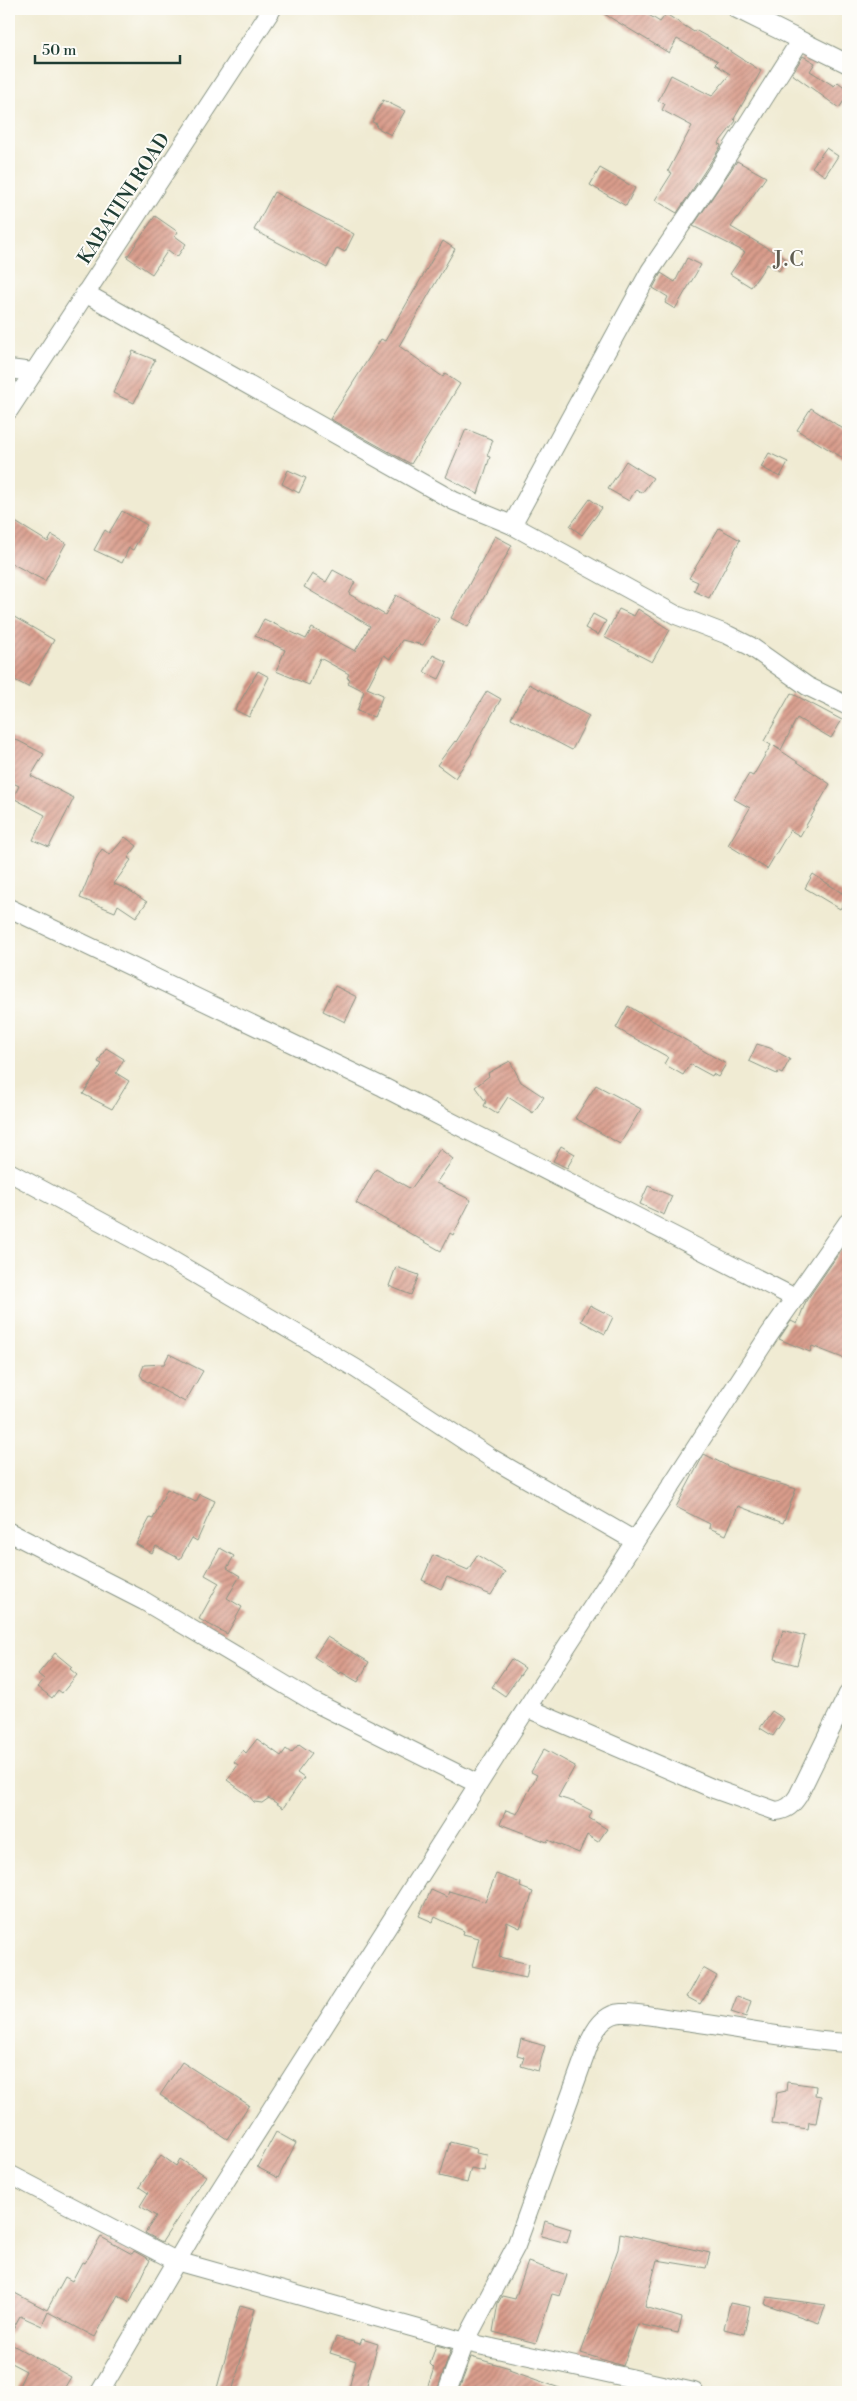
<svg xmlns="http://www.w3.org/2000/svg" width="857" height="2401" viewBox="0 0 857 2401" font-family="'Libre Bodoni',serif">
<defs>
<pattern id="building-hatch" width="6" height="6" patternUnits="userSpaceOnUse" patternTransform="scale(1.25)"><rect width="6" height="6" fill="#d99c8b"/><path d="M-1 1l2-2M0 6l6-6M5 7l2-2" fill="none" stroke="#af8072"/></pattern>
</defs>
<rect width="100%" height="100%" fill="#fdfcf7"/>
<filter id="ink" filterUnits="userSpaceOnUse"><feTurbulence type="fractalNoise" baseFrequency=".02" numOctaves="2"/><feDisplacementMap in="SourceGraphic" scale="10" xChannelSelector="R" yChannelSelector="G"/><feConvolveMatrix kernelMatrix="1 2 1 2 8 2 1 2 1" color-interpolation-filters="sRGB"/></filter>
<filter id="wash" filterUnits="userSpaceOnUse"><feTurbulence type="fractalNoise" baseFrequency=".0096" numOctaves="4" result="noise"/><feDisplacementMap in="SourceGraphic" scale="20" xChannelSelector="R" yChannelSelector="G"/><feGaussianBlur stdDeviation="1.12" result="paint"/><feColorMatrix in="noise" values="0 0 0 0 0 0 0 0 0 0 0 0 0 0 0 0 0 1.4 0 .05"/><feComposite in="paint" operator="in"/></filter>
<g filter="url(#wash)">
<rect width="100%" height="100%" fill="#f0ebd3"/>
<g id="blocks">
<!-- building -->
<g fill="url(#building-hatch)">
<polygon points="596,9 639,9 660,22 666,14 694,32 695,30 715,41 761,71 734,119 736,121 718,144 721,145 718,151 677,213 655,200 672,173 668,171 692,126 662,110 665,104 658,101 671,75 712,96 730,74 715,64 718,61 677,39 669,53"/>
<polygon points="803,56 815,63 810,71 834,86 838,82 848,90 848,95 839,108 792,74"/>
<polygon points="383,100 405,111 391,135 376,127 377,124 372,122"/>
<polygon points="826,148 838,156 825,176 812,167"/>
<polygon points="737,161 766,177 731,227 786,259 779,271 767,264 751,287 730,274 745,252 693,226"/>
<polygon points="600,168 635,188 626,206 590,185"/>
<polygon points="274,192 354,234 345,252 337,248 327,268 254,230"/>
<polygon points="155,216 178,232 175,236 186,244 177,257 168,250 152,274 127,257"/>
<polygon points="443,241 455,249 399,346 443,377 445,374 460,384 411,464 330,419 381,339 385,341"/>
<polygon points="687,258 701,265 675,309 665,303 668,297 653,288 661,273 675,282"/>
<polygon points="133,351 155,360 134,403 113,393"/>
<polygon points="811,408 848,432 848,461 797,430"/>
<polygon points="466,429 493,440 487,456 490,457 478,494 446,477"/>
<polygon points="769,453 788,462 780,477 761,467"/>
<polygon points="626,461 653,478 642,493 636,489 629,501 608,489"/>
<polygon points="288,470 306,478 299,493 282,484"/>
<polygon points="590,499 602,508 582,535 570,526"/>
<polygon points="122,511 147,525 133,550 129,548 122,563 94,550 105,530 109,533"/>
<polygon points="9,518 48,542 52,535 66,543 45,581 9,562"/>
<polygon points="719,528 740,540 709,598 694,591 698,582 689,578"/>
<polygon points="495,536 512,545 468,627 451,618"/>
<polygon points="333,570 355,582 349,594 385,615 396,595 439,619 423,645 402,640 390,659 384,655 367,688 383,695 374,717 357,711 364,691 348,683 350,679 347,678 349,674 320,658 309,685 276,671 285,650 255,636 264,619 306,639 312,628 355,651 370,626 304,587 312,574 326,582"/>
<polygon points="619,609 634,616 638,609 670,630 652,662 604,637"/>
<polygon points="9,614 54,640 28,687 9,677"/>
<polygon points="593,614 606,621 598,635 585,628"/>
<polygon points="433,655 447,662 439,679 424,672"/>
<polygon points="258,671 269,677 249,717 235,710"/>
<polygon points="529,684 589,716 572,750 511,718"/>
<polygon points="487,691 501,699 471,752 472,753 455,778 437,765 455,741 456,742"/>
<polygon points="791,693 842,720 831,738 797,718 781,750 774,746 830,784 800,836 790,830 767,869 728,845 750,808 734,799 749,774 753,776 771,745 764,741"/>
<polygon points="9,736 44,754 31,776 74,798 49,847 33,840 45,815 13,798 19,786 9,781"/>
<polygon points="125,837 137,846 128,858 131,860 114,884 127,889 147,902 136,917 118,905 115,912 80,898 97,857 102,849 110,855"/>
<polygon points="813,874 848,897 840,909 805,888"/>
<polygon points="335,986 357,997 345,1022 323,1011"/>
<polygon points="628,1006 726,1064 718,1077 713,1074 712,1076 690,1064 683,1075 664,1064 668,1057 616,1028"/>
<polygon points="757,1044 770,1048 790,1059 782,1074 778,1072 777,1074 749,1061"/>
<polygon points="106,1048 124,1059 116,1073 129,1081 112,1109 83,1094 102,1064 98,1062"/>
<polygon points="510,1061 521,1082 544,1097 533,1113 508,1097 497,1114 484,1106 486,1102 475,1087 489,1076 488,1073"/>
<polygon points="596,1085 641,1109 620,1144 575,1118"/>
<polygon points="561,1146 575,1154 567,1168 553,1161"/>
<polygon points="440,1149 453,1159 436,1183 471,1200 453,1235 450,1233 441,1251 356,1203 376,1169 411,1189"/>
<polygon points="648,1186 672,1196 664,1215 640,1204"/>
<polygon points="848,1240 848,1360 812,1346 810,1352 779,1339 791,1321 797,1324 806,1301"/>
<polygon points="396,1267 419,1275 411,1295 389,1286"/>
<polygon points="590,1305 613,1317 605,1334 581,1321"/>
<polygon points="169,1354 203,1371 185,1402 144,1380 140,1375 144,1365 164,1364"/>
<polygon points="704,1454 733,1469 796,1489 783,1523 738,1506 726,1535 709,1528 710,1524 676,1507"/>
<polygon points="167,1489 196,1502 200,1494 215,1501 197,1541 192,1538 180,1559 156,1546 152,1553 136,1544 150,1518 153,1519"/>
<polygon points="220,1548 234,1556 227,1568 240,1576 227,1598 242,1607 227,1634 199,1619 219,1583 205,1575"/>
<polygon points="433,1555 468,1570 477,1555 505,1572 491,1595 447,1577 441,1589 422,1580"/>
<polygon points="783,1630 805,1636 797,1665 775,1659"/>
<polygon points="327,1637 369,1662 358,1682 341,1672 340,1674 314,1657"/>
<polygon points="55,1653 72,1667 70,1669 77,1675 62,1693 58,1690 52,1698 38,1687 44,1679 38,1674"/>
<polygon points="511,1659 525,1668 505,1696 492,1687"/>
<polygon points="772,1711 784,1719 773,1736 760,1728"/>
<polygon points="257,1739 281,1756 286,1749 291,1753 299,1744 312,1753 297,1773 304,1778 283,1808 269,1798 262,1803 254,1802 249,1796 227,1780 238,1765 234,1762 243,1750 246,1753"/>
<polygon points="544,1749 575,1766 558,1797 574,1802 592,1811 589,1818 607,1829 598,1842 587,1835 579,1853 548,1840 547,1842 500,1824 506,1810 517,1814 537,1775 531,1772"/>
<polygon points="496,1874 521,1883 520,1887 533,1892 520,1928 507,1922 499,1957 529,1964 526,1978 472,1966 479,1938 463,1934 464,1931 435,1917 433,1922 419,1916 431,1890 447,1897 449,1891 485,1902"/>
<polygon points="703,1968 717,1976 700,2004 687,1997"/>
<polygon points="737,1996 751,2001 746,2017 731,2012"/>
<polygon points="521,2039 545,2046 538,2071 521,2066 524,2057 517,2055"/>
<polygon points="182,2062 249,2105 227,2139 160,2095"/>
<polygon points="787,2082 816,2086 815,2095 821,2096 816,2123 809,2122 808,2129 772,2124 777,2093 786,2091"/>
<polygon points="276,2132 296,2143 278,2178 257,2167"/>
<polygon points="450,2142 477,2149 476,2153 487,2155 484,2171 471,2168 467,2183 440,2176"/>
<polygon points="161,2155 176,2166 180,2159 206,2176 162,2242 145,2233 156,2216 140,2206 148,2193 139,2187"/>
<polygon points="545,2221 571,2229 567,2243 541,2236"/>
<polygon points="620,2233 710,2253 706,2268 657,2260 645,2307 682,2318 678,2333 638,2324 623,2366 581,2353 618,2249"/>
<polygon points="101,2237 132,2254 134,2251 150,2260 130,2302 118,2295 95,2337 48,2312 42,2326 20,2316 9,2336 9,2290 47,2310 65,2277 72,2281 82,2262 85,2263"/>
<polygon points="528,2262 567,2275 560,2296 552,2294 536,2343 493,2332 498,2303 502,2296 515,2299"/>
<polygon points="767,2297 826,2305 819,2323 765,2304"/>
<polygon points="730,2303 750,2307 744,2334 724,2329"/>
<polygon points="240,2305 255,2309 232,2392 217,2388"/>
<polygon points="336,2337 360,2344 362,2339 378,2344 365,2392 348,2392 356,2361 330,2353"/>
<polygon points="9,2343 71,2377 62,2392 16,2392 26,2371 9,2362"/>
<polygon points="436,2345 451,2349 437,2392 426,2392 434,2368 430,2364"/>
<polygon points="471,2357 510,2368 509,2370 565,2390 564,2392 458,2392"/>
</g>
</g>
</g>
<g filter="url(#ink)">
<use href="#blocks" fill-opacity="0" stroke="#889484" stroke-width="1"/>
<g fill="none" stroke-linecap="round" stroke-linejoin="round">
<!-- minor casing -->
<g stroke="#889484" stroke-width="20">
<g id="minor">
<polyline points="737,9 848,64"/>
<polyline points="85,293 454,501 512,525 676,615 728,635 750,646 807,686 848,706"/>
<polyline points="9,369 33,372"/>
<polyline points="9,410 272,9"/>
<polyline points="512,525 650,271 714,177 800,41"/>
<polyline points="9,908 383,1087 795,1298"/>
<polyline points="9,1172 163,1255 355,1368 491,1458 635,1541"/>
<polyline points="9,1532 144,1601 314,1702 478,1784"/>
<path d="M527,1708l187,81 62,22c11,-1 16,-6 22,-15l50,-102"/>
<polyline points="9,2174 176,2261 465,2342 694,2392"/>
<polyline points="100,2392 202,2218 537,1692 769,1335 848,1222"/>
<path d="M447,2392l18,-50 51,-96 75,-207c6,-13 15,-25 30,-26 16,-1 34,4 50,6 59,7 118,21 177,24"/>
</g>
</g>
<!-- minor -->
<use href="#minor" stroke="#fff" stroke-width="18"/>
</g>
</g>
<g text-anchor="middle" stroke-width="4" stroke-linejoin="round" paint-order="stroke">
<!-- street labels -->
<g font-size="19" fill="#1f3d34" stroke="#fdfcf7">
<text transform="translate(123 198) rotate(-57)" y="7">KABATINI ROAD</text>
</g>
<!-- quarter labels -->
<g font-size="21" letter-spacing="1" fill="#605e52" stroke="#fdfcf7">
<text x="789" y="266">J.C</text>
</g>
</g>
<!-- margin -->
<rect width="857" height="2401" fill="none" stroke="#fdfcf7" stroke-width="30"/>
<!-- scale -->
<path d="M35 55v8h145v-8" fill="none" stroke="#1f3d34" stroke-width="2.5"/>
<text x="42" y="55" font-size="15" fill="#1f3d34" stroke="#fdfcf7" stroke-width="4" paint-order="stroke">50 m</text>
</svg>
